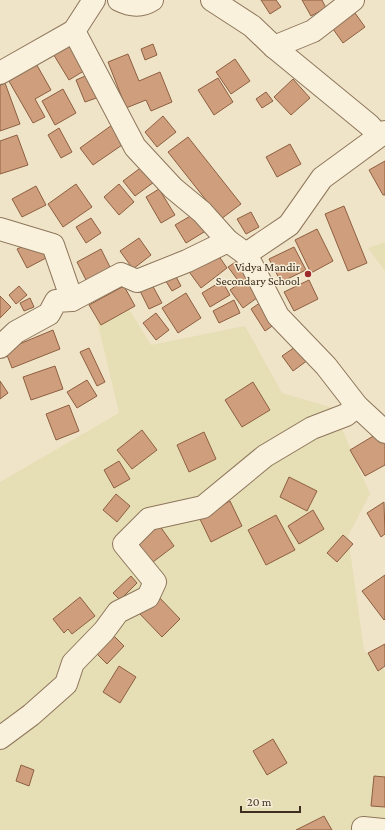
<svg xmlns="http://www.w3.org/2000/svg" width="385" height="830" viewBox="0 0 385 830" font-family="'Crimson Pro',serif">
<rect width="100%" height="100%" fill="#f0e4c8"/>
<!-- farmland -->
<g fill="#e6deb5">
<polygon points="385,242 385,271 368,248"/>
<polygon points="127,306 151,345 245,326 282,393 333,408 370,494 348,536 364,650 385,671 385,830 0,830 0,482 119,413 97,320"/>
</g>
<!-- building -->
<g fill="#cf9f7d" stroke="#8d5f41">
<polygon points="261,0 276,0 281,7 270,14"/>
<polygon points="302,0 322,0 326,8 311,16"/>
<polygon points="355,13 365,27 343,43 333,29"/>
<polygon points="75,38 92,66 69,80 52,52"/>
<polygon points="153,44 157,55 145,60 141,49"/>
<polygon points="128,54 139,81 160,72 172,102 151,111 146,100 126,108 108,62"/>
<polygon points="235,59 250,81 231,94 216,72"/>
<polygon points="34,60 51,90 35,99 45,117 33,123 6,76"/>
<polygon points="92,73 102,96 85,102 76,80"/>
<polygon points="218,78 233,102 214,115 198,90"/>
<polygon points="293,79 310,98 291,115 274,97"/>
<polygon points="5,83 20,124 0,131 0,85"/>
<polygon points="63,89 76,113 55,125 42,101"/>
<polygon points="266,92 273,101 262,108 256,99"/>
<polygon points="163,116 176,132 157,147 145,132"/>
<polygon points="112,125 125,143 93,165 80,148"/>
<polygon points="59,128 72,152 61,158 48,135"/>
<polygon points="17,135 28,165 0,174 0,141"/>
<polygon points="188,137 241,204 221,219 168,152"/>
<polygon points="290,144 301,164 277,177 266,157"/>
<polygon points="385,161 385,195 383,195 369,170"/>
<polygon points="143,166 154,182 135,196 123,181"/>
<polygon points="76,184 92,207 63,227 48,204"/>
<polygon points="119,184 134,202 119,215 104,197"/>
<polygon points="36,186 46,205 22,217 12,199"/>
<polygon points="159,189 175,215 161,223 146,197"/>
<polygon points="344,206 367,263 348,271 325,214"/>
<polygon points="199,211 209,229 186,243 175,225"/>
<polygon points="251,212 259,227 246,234 237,219"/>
<polygon points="91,218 101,233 86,243 76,227"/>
<polygon points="317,229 333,261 311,273 295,240"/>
<polygon points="139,238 151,255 133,269 120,251"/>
<polygon points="36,240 46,258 27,268 17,249"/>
<polygon points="294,247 306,270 281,282 269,259"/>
<polygon points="101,249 113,273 89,286 77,262"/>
<polygon points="214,249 227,268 201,288 187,269"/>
<polygon points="237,261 261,295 243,308 230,290 240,283 228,267"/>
<polygon points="172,269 181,286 172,291 162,275"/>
<polygon points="309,280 318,299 294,311 284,292"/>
<polygon points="150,281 162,303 149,309 138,287"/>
<polygon points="222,281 230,295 210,307 202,293"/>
<polygon points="19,286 27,295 16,304 9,295"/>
<polygon points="124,286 135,306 101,325 89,305"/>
<polygon points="186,293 201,318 178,333 162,308"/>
<polygon points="0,296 11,307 0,318"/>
<polygon points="30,298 34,307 24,311 20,303"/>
<polygon points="234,300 240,313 219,323 213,311"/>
<polygon points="264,300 278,322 265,331 251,309"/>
<polygon points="156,313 169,330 156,340 143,323"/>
<polygon points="53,330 60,349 12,368 5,350"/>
<polygon points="298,345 308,360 293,371 282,356"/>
<polygon points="89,348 105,382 97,386 80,352"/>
<polygon points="55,366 63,389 31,400 23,377"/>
<polygon points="87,380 97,396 77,408 67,392"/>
<polygon points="0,381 8,393 0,399"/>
<polygon points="253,382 270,410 242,427 225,400"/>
<polygon points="69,405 79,431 56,440 46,414"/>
<polygon points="142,430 157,450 132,469 117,450"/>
<polygon points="204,432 216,459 189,472 177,445"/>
<polygon points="380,432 385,441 385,465 365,476 350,450"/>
<polygon points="119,461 130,479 114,488 104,470"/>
<polygon points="289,477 317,491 307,511 280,497"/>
<polygon points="116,494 130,506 117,522 103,510"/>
<polygon points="230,501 242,526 211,542 199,517"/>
<polygon points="384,502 385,534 381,537 367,513"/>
<polygon points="313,510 324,529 299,544 288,526"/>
<polygon points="276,515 295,550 266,565 248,530"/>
<polygon points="157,522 174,546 149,565 132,541"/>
<polygon points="343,535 353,544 337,562 327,553"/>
<polygon points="385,575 385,619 384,620 362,591"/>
<polygon points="131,576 137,583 120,600 113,593"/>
<polygon points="157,595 180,619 162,637 138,612"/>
<polygon points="80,597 95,616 72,634 68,629 64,633 53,619"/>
<polygon points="110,632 124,646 107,664 93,650"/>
<polygon points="385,644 385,666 378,671 368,653"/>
<polygon points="119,666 136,677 120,703 103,692"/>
<polygon points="273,739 287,763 267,775 253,751"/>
<polygon points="21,765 34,770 29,786 16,781"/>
<polygon points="374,776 385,777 385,807 371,806"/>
<polygon points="324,816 332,830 296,830"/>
</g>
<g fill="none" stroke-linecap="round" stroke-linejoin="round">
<!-- minor casing -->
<g stroke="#8d765c" stroke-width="24">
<g id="minor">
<polyline points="94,0 74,31 135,147 173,188 202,212 228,241 246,254 278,316 326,366 357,406 385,432"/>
<path d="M119,0c10,5 22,7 33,0"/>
<polyline points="212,0 252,26 274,47 369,125 378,135"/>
<polyline points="274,47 313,31 353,0"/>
<polyline points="0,73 74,31"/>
<polyline points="0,229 53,245 72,300"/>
<polyline points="246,254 289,225 322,178 385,132"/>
<polyline points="0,347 16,332 49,314 56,301 72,300 121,274 137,281 187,261 228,241"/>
<polyline points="0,738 31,715 66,684 73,663 104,631 118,612 148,597 155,582 124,544 149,519 203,507 265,456 312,428 346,415 357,406"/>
<polyline points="363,828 383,830"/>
</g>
</g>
<!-- minor -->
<use href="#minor" stroke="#faf1dc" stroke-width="22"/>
</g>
<!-- markers -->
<circle fill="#9e2a2b" stroke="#f7eed8" stroke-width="1.5" cx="308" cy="274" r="4"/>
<g text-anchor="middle" stroke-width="3" stroke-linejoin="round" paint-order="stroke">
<!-- poi labels -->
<g font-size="12" fill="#3d2e20" stroke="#f7eed8" text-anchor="end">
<text x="300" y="271">Vidya Mandir<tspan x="300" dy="14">Secondary School</tspan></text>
</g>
</g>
<!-- scale -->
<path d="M241 806v6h59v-6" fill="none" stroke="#3d2e20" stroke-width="2"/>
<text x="247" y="806" font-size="12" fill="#3d2e20" stroke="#f7eed8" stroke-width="3" paint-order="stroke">20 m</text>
</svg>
